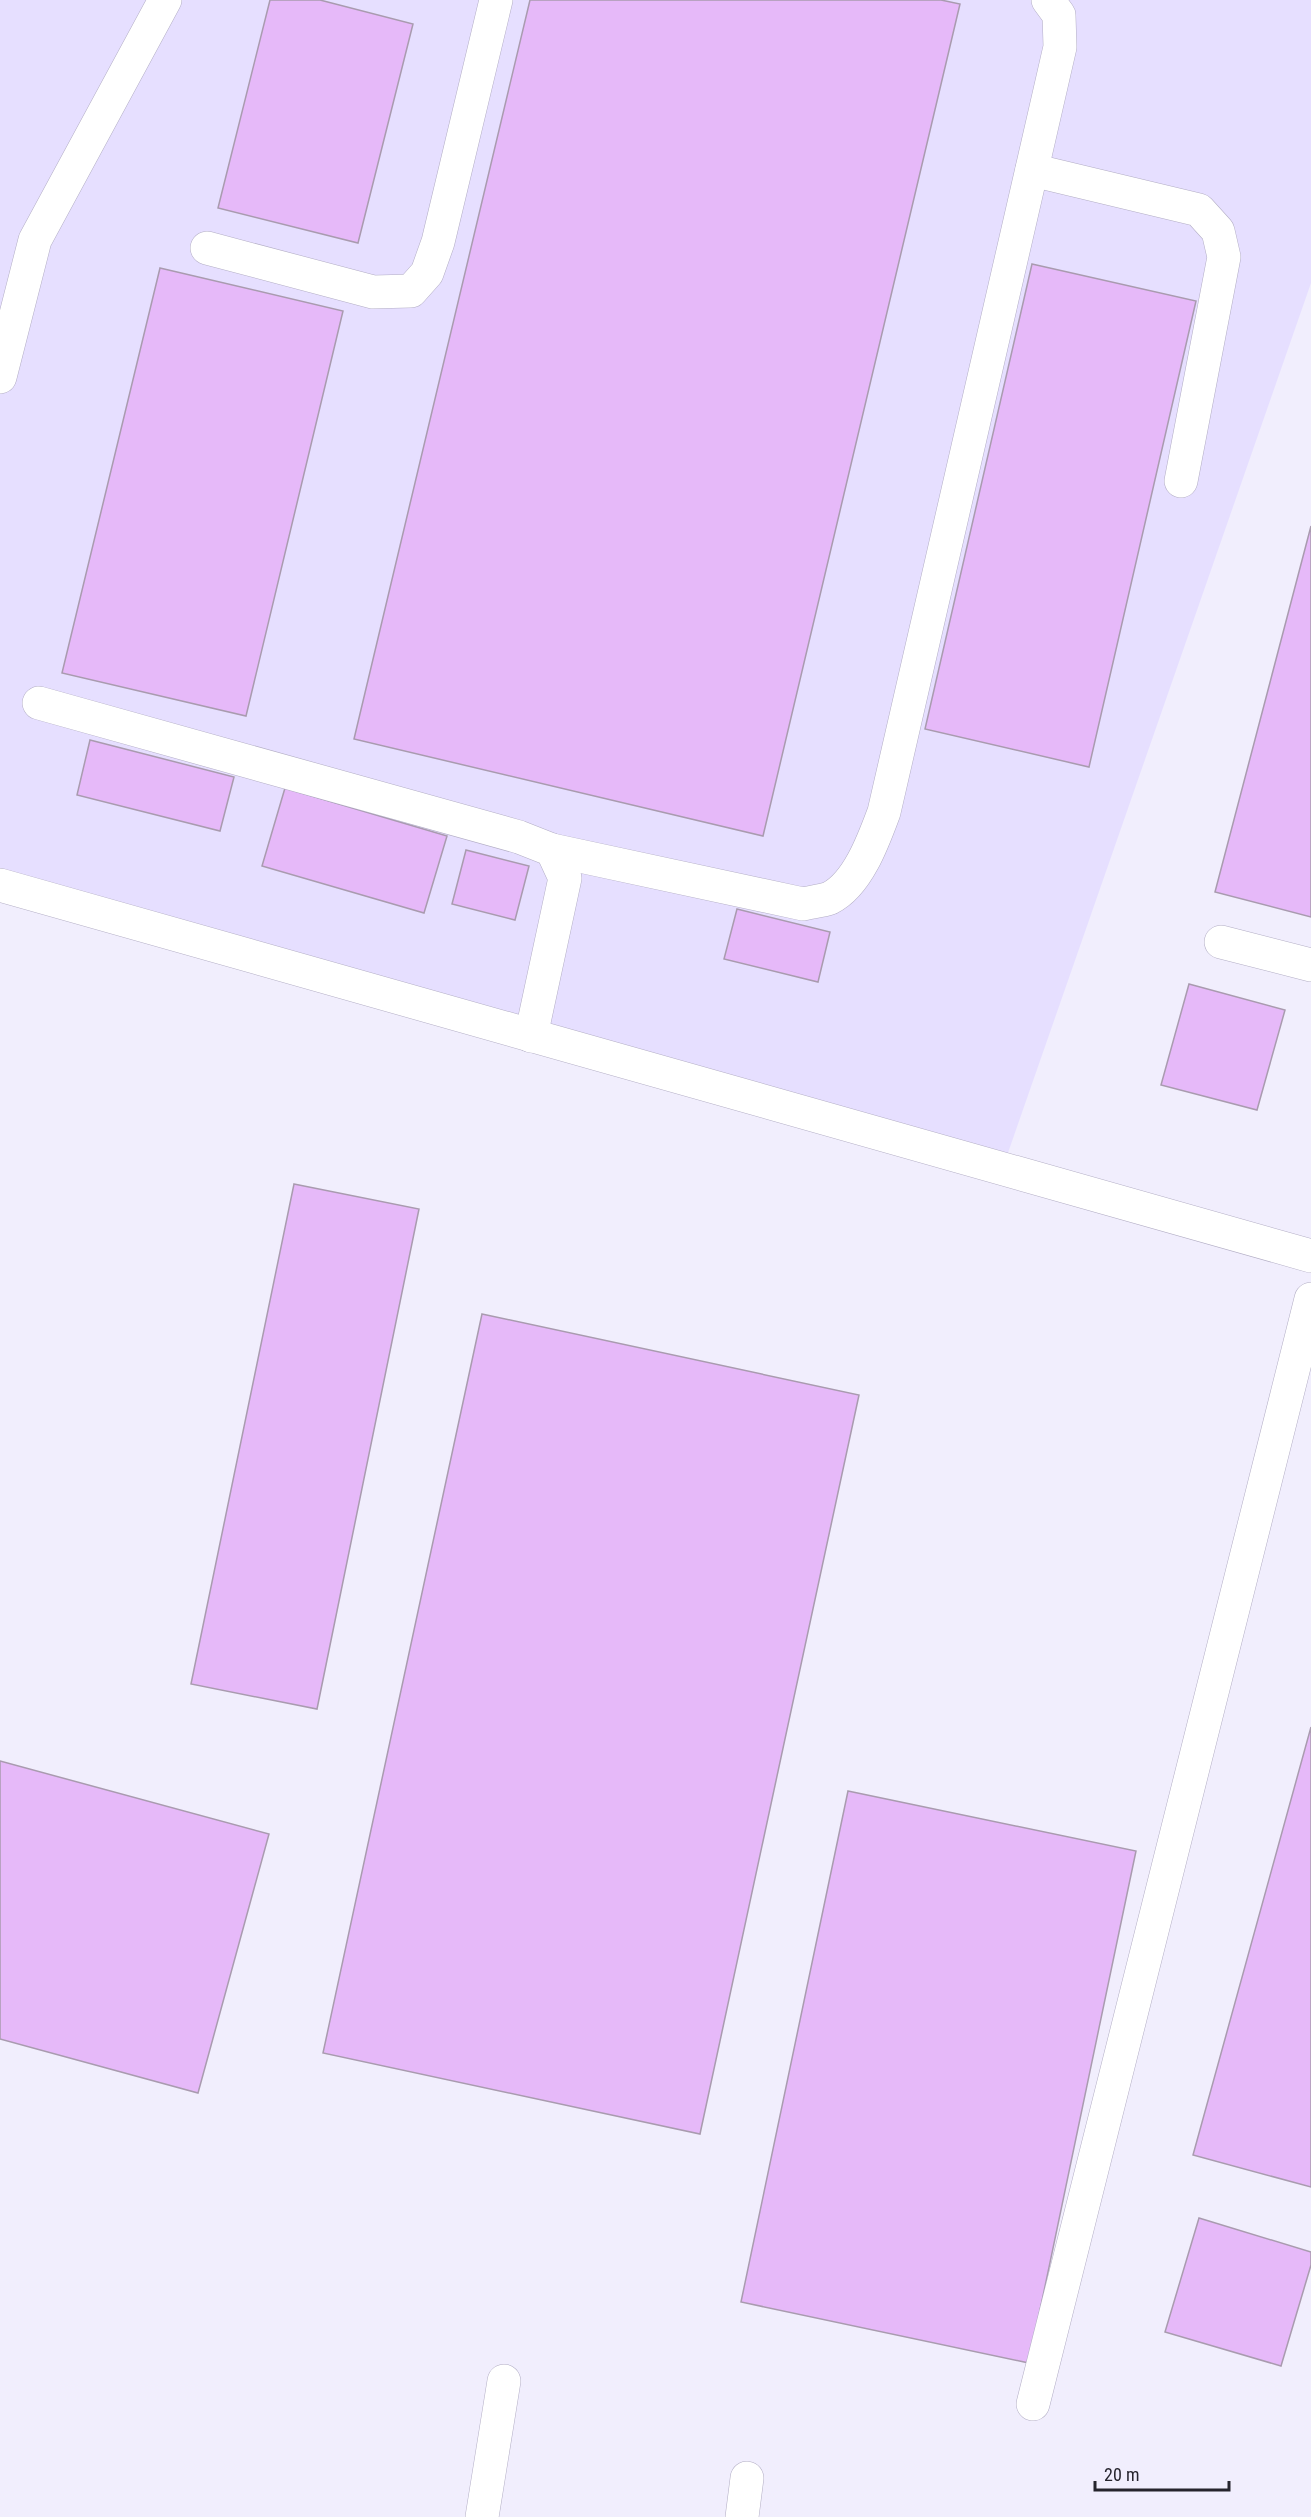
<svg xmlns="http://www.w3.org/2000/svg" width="1311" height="2517" viewBox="0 0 1311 2517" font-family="'Roboto Condensed',sans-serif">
<rect width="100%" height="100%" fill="#f1eefd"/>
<!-- built -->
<polygon fill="#e6dfff" points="0,0 1311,0 1311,283 1002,1170 0,890"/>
<!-- building -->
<g fill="#e6b9f9" stroke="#a99baf" stroke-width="1.5">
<polygon points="270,0 320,0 413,24 358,243 218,208"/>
<polygon points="530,0 941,0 960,4 763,836 354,739"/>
<polygon points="1032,264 1196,301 1089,767 925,729"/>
<polygon points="160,268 343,311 246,716 62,673"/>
<polygon points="1311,526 1311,917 1215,892"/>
<polygon points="90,740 234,777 220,831 77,795"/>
<polygon points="285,788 447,836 424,913 262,866"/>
<polygon points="466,850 529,866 515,920 452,904"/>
<polygon points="737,909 830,932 818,982 724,959"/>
<polygon points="1189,984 1285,1010 1257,1110 1161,1085"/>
<polygon points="294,1184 419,1209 317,1709 191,1684"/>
<polygon points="482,1314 859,1395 700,2134 323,2053"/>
<polygon points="1311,1727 1311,2187 1193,2155"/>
<polygon points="0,1761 269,1834 198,2093 0,2039"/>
<polygon points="848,1791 1136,1851 1029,2363 741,2302"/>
<polygon points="1199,2218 1311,2252 1311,2265 1281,2366 1165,2332"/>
</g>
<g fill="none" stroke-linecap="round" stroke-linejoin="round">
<!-- minor casing -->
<g stroke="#b3aec5" stroke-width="34">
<g id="minor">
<polyline points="1032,170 1199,210 1218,231 1224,257 1181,481"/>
<polyline points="207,248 373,292 411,291 427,273 438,242 496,0"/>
<polyline points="0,377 35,240 165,0"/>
<polyline points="39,703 519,837 552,850 565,878 531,1036"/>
<path d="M552,850l251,54c8,-2 19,-3 27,-6 28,-14 44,-59 54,-86l176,-765 -1,-32 -11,-15"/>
<polyline points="0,885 1311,1256"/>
<polyline points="1221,942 1311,965"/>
<polyline points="1033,2404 1311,1299"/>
<polyline points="482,2517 504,2381"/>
<polyline points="742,2517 747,2478"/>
</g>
</g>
<!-- minor -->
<use href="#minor" stroke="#fff" stroke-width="33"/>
</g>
<!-- scale -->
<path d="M1095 2481v9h134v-9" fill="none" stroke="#26242d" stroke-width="3"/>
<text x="1104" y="2481" font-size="18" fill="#26242d" stroke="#f1eefd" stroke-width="4.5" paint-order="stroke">20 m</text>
</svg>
